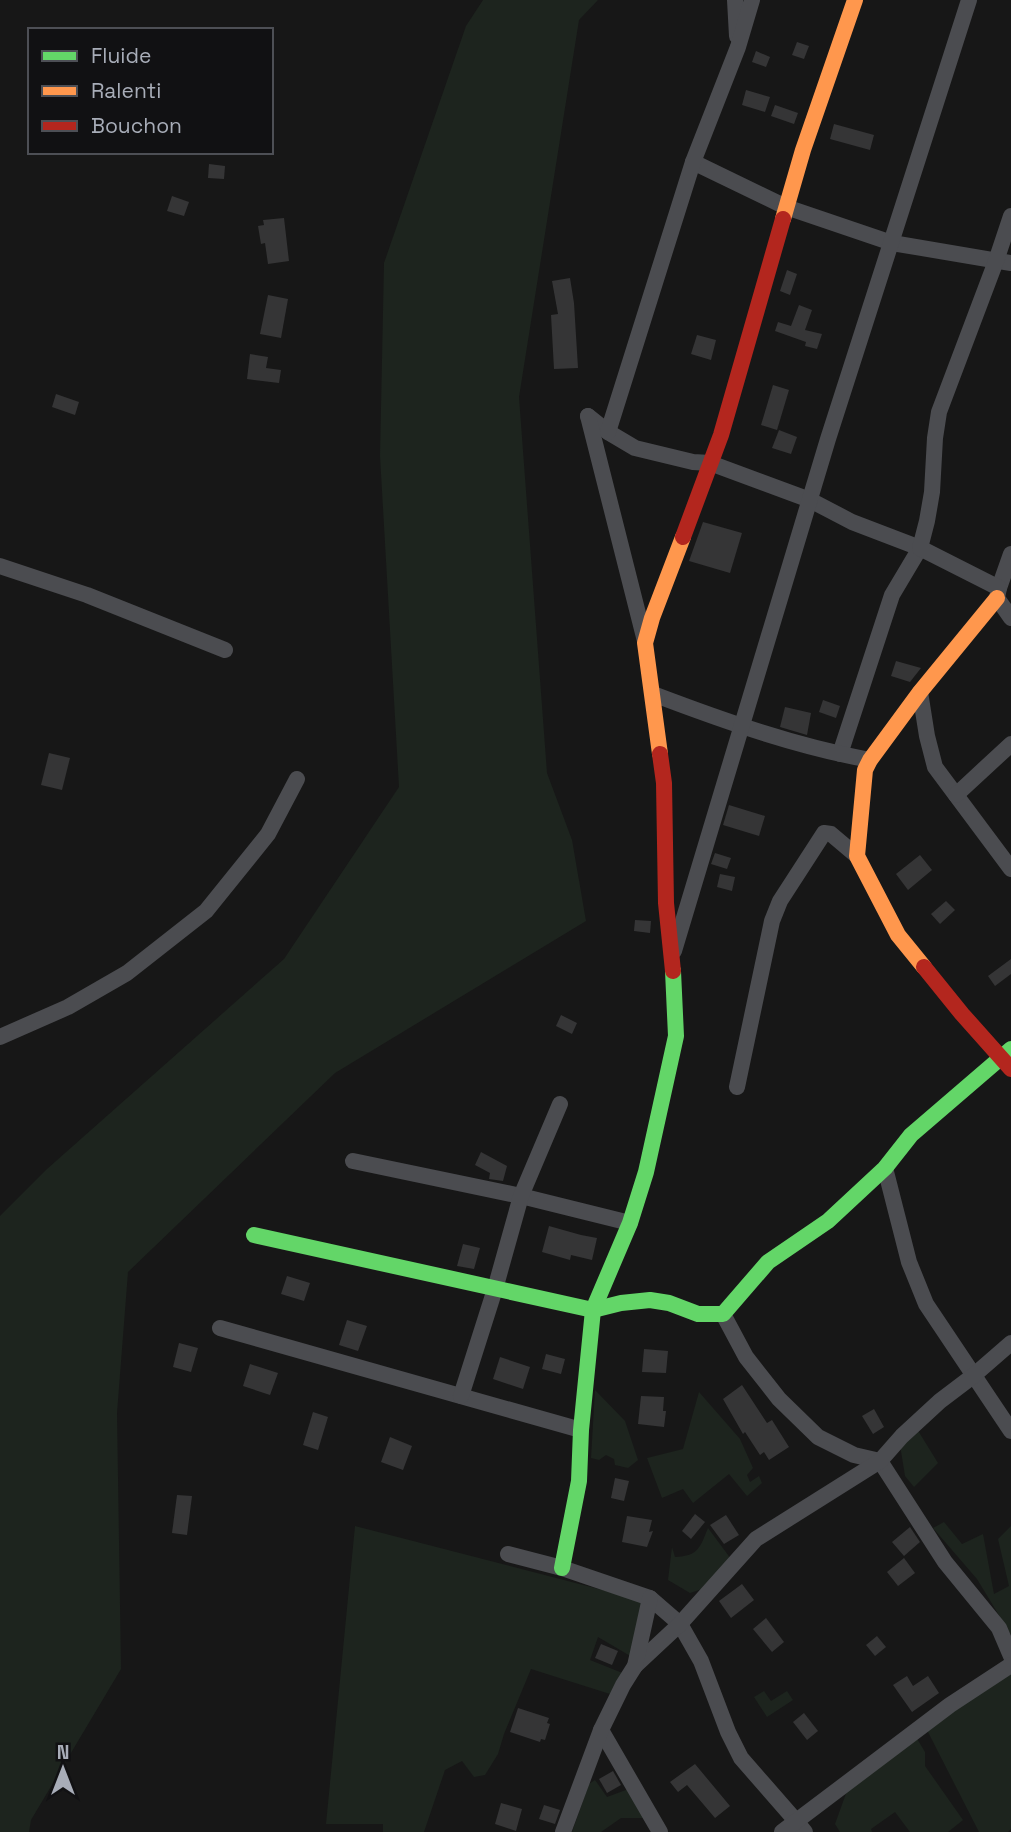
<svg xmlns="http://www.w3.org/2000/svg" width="1011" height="1832" viewBox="0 0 1011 1832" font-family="'Space Grotesk',sans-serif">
<rect width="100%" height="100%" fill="#171717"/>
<!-- green -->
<g fill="#1d241e">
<polygon points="483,0 598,0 579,20 519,397 547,773 572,840 586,921 335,1073 128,1272 117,1413 121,1669 31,1820 29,1832 0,1832 0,1216 47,1169 284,959 399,787 380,456 384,263 466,26"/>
<polygon points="595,1390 625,1421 638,1460 628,1468 615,1465 614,1459 606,1455 599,1460 591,1458"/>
<polygon points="699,1392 740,1439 753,1468 747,1475 750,1482 759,1476 762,1483 747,1496 729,1474 693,1503 683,1489 662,1498 647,1458 683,1449"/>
<polygon points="917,1429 938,1463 914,1487 905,1476 900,1445"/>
<polygon points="944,1522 962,1544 983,1534 994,1594 1009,1586 998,1539 1011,1526 1011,1635 977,1579 933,1528"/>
<polygon points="355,1526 645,1601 632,1657 598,1637 590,1660 625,1674 610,1694 531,1669 504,1734 498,1754 485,1775 474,1777 462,1761 445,1770 424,1832 383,1832 383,1824 326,1824"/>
<path d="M708,1528l23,31 -23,28 -18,6 -22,-13 4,-33 3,10c24,-1 25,-10 33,-29z"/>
<polygon points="1011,1669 1011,1829 1008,1832 979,1832 927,1730"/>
<polygon points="764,1691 771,1701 787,1691 793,1700 767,1717 754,1697"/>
<polygon points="916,1737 925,1752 925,1766 963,1820 948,1832 910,1832 895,1812 871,1829 872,1832 840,1832 835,1824 848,1788"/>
<polygon points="595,1780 607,1797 634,1787 645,1818 621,1818 601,1832 572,1832 589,1784"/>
</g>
<!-- building -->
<g fill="#353536">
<polygon points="797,42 809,46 804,59 792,55"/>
<polygon points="756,51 770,57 766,67 752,62"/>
<polygon points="746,90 770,97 765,112 742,105"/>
<polygon points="775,105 798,113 794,124 771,116"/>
<polygon points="834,124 874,135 870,150 830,139"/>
<polygon points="209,164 225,166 224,179 208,178"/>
<polygon points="172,196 189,202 184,216 167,211"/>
<polygon points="284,218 289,261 268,264 265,243 261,244 258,226 264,225 263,220"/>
<polygon points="787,270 797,274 790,295 780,291"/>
<polygon points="570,278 574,303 578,368 554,369 551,315 558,314 552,281"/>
<polygon points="268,295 288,299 281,338 260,334"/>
<polygon points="799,305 812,310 805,330 822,334 817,349 805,346 806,342 775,331 778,322 791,326"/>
<polygon points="697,335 716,340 711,360 691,354"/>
<polygon points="250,354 268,357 266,368 281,370 279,383 247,379"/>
<polygon points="773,385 789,390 777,430 761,425"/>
<polygon points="56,394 79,402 75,415 52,407"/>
<polygon points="779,430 797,437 791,454 772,448"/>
<polygon points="703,522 742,533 730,573 689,561"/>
<polygon points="896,661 921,668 910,682 891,676"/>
<polygon points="823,700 840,706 836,718 819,712"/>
<polygon points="785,707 811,713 807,735 780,727"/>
<polygon points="49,753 70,758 62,790 41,785"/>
<polygon points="729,805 765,816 759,836 723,825"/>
<polygon points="715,853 731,858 727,869 711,864"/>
<polygon points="920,855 932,870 908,890 896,874"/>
<polygon points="720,874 735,877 732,891 717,887"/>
<polygon points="946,901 955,910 940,924 931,914"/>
<polygon points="635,920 651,921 650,933 634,931"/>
<polygon points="1011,959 1011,974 995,986 988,976"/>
<polygon points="561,1015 577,1023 572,1034 556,1026"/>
<polygon points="481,1152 507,1166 503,1181 489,1179 490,1173 475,1165"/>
<polygon points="549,1226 581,1235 597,1238 592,1260 571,1255 570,1260 542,1252"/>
<polygon points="463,1244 480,1248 474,1269 457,1266"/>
<polygon points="287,1276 310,1283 304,1301 281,1294"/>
<polygon points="347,1320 367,1326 358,1351 339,1345"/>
<polygon points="179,1343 198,1348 191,1372 173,1367"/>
<polygon points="644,1349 668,1351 666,1373 642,1372"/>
<polygon points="546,1354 565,1359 561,1374 542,1369"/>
<polygon points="500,1357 530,1367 523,1389 493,1379"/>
<polygon points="250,1364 278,1373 270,1395 243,1386"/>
<polygon points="742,1385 767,1423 772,1420 789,1447 769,1460 764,1452 760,1455 745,1432 743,1434 723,1399"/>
<polygon points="641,1396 664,1397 663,1411 666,1411 664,1427 638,1424"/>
<polygon points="874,1409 884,1427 873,1434 862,1416"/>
<polygon points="313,1412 328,1417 318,1450 303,1445"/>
<polygon points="390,1437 412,1446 403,1470 381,1462"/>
<polygon points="615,1478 629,1481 624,1501 611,1498"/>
<polygon points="177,1495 192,1496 187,1535 172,1533"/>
<polygon points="695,1514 705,1522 691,1539 682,1531"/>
<polygon points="726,1515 739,1535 724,1544 710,1525"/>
<polygon points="627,1516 652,1520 649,1532 653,1531 647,1547 622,1542"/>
<polygon points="910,1527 920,1542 904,1556 892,1542"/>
<polygon points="904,1558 915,1573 898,1586 887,1572"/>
<polygon points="742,1584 754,1600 731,1618 719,1601"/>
<polygon points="766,1618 784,1642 772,1652 753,1629"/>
<polygon points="877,1636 886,1647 875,1656 866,1645"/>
<polygon points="601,1644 618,1651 612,1665 595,1658"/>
<polygon points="907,1676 913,1686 928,1676 939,1693 912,1712 893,1685"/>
<polygon points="518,1708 549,1718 547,1723 550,1724 545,1740 541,1739 540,1742 510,1732"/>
<polygon points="804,1713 818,1731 807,1740 793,1722"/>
<polygon points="695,1764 730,1806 715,1818 687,1785 678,1792 670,1782"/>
<polygon points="613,1771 621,1785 607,1793 599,1779"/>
<polygon points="501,1803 522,1809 516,1831 495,1824"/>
<polygon points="544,1805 560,1810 555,1824 539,1819"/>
</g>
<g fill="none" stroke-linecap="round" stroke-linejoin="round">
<!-- street -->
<g stroke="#4b4c50" stroke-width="16">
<polyline points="735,0 737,36"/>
<polyline points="693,162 786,207 892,243 1011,263"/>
<polyline points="588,416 608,432 635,448 693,462 710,463 810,500 852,522 920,548 892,595 840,754"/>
<polyline points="588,416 645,641"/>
<polyline points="608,432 693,162 738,47 752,0"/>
<polyline points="1011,554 999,588 997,598 1011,618"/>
<polyline points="0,566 87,595 225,650"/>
<polyline points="999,588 920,548 927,521 932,492 935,438 939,412 996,261 1011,216"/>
<polyline points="920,692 927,736 935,767 1011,869"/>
<path d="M653,694c71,27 142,52 217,66"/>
<polyline points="956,795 1011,744"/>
<polyline points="674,951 828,439 969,0"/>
<polyline points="0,1037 68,1007 127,973 206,911 268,834 297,779"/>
<polyline points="737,1087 772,921 780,901 824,833 831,834 857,856"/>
<polyline points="353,1161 521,1196 630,1223"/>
<polyline points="885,1168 909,1262 926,1304 1011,1431"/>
<polyline points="723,1314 746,1357 779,1399 818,1437 854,1455 880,1461 945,1562 999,1628 1011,1656"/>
<polyline points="220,1328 581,1430"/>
<polyline points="461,1396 495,1289 521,1196 560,1104"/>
<polyline points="508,1554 562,1568 650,1598 680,1624 701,1661 728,1732 741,1758 796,1821 805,1832"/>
<polyline points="635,1666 680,1624 756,1539 880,1461 902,1436 940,1401 973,1376 1011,1343"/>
<polyline points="601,1730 660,1832"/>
<polyline points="563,1832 601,1730 623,1685 635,1666 650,1598"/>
<polyline points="782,1832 950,1705 1011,1665"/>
</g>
<!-- fast -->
<g stroke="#63d668" stroke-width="16">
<polyline points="254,1235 593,1310 621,1303 650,1300 669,1303 698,1314 723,1314 768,1262 828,1221 885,1168 911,1135 1011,1049"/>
<polyline points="562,1568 579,1481 581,1430 593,1310 630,1223 646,1172 676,1036 673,971"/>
</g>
<!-- slow -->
<g stroke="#ff974d" stroke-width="16">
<polyline points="783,219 803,150 855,0"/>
<polyline points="660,754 645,643 652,618 683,537"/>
<polyline points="924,967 898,935 857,856 865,770 870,760 920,692 997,598"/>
</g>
<!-- jam -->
<g stroke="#b3261e" stroke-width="16">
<polyline points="683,537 721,435 783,219"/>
<polyline points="660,754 664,783 666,903 673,971"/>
<polyline points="924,967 962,1014 1011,1069"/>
</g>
</g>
<!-- legend -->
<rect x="28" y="28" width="245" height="126" fill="#111113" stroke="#4d4f55" stroke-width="2"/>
<rect x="42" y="51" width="35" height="10" fill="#63d668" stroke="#4d4f55" stroke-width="2"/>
<text x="91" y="63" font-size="21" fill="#a8adb8">Fluide</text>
<rect x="42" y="86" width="35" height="10" fill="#ff974d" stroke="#4d4f55" stroke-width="2"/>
<text x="91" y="98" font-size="21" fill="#a8adb8">Ralenti</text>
<rect x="42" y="121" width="35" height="10" fill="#b3261e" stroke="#4d4f55" stroke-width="2"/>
<text x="91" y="133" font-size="21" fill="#a8adb8">Bouchon</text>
<!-- north arrow -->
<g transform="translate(63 1769)" stroke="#111113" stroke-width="5" paint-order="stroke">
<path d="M0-5L12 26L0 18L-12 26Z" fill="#a8adb8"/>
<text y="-10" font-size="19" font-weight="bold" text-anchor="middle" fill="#a8adb8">N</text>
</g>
</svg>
